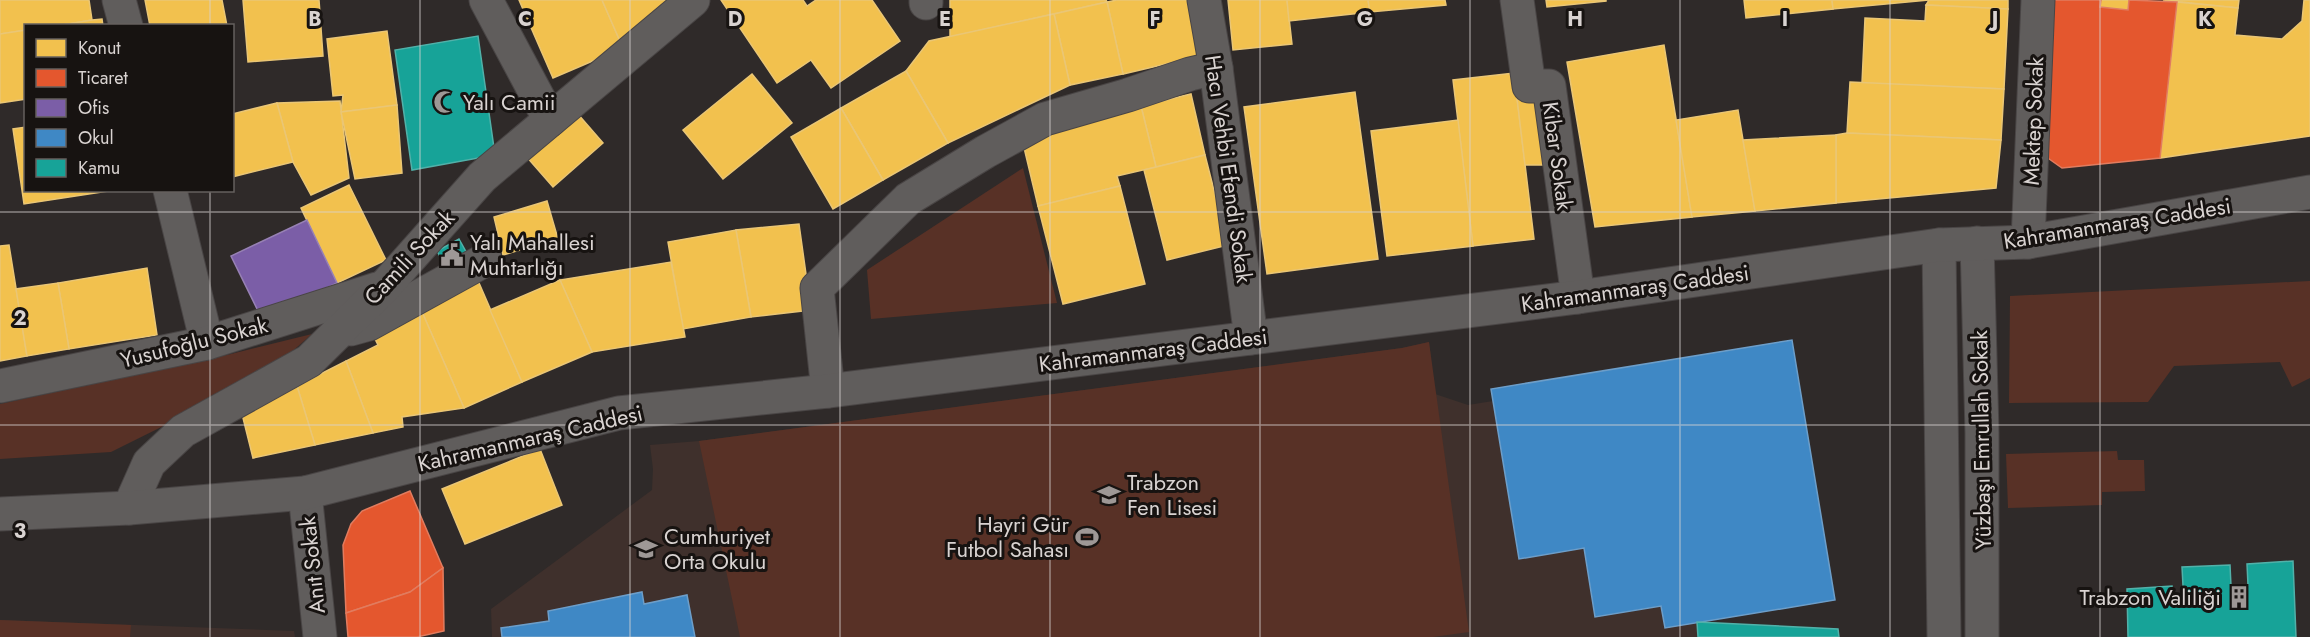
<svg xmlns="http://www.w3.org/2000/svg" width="2310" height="637" viewBox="0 0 2310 637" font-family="Jost,sans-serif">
<rect width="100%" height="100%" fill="#2f2a29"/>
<!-- built -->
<g fill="#3f302c">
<polygon points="1429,342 1435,394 1468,405 1493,401 1519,558 1584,548 1595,617 1661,606 1697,622 1698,637 492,637 491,609 652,490 653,469 650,445 699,441 1402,348"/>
<polygon points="0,620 294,631 295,637 0,637"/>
</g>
<!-- green -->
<g fill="#583126">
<polygon points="1023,168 1057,303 871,319 867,270"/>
<polygon points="2310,281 2310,378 2292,387 2280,362 2174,366 2148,402 2009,403 2010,296"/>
<polygon points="312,334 264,376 111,452 0,459 0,404 227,355"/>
<polygon points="1429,342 1469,632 1433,637 740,637 699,441 1402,348"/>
<polygon points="2117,451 2118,460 2144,460 2145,491 2102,492 2102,505 2008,508 2006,454"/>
<polygon points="0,620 131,625 130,637 0,637"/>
</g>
<!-- homes -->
<g fill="#f2c14e" stroke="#eac675" stroke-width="1.5">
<polygon points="0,0 89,0 92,20 56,26 26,26 26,30 0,34"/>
<polygon points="145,0 222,0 227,26 150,26"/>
<polygon points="243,0 319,0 323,56 248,62"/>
<polygon points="519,0 602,0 623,48 553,78"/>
<polygon points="602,0 674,0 623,48"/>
<polygon points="721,0 803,0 807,6 816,0 872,0 900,41 831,88 811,60 777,83"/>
<polygon points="950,0 1106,0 1107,2 950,37"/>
<polygon points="1117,0 1187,0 1200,56 1123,74 1107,2"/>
<polygon points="1228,0 1287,0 1292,44 1233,50"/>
<polygon points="1287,0 1368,0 1370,12 1289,21"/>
<polygon points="1368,0 1445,0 1446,5 1370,12"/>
<polygon points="1546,0 1606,0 1606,1 1547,7"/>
<polygon points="1744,0 1832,0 1833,9 1746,18"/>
<polygon points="1832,0 1929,0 1833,9"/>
<polygon points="1929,0 2008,0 2008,9 1926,5"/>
<polygon points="2101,0 2129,0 2128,10 2100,7"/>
<polygon points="2163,0 2239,0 2238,8"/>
<polygon points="2304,0 2310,0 2310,136 2160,158 2177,2 2238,8 2235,35 2282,39 2302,21"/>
<polygon points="1107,2 1123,74 1070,85 1054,14"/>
<polygon points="1926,5 2008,9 2004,89 1862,83 1865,18 1925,21"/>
<polygon points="1054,14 1070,85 948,143 906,71 929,41"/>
<polygon points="102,19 103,26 56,26 92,20"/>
<polygon points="26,30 26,99 0,103 0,34"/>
<polygon points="387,31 397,105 341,112 343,95 333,96 327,39"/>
<polygon points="1664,45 1692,217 1595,227 1567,62"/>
<polygon points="906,71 948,143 883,180 841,108"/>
<polygon points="1514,73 1534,239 1473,246 1453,80"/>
<polygon points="752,74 792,123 723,179 683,130"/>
<polygon points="1850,82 2004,89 2001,140 1847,133"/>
<polygon points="1355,92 1378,259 1267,274 1244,107"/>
<polygon points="1542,93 1552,165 1525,165 1517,98"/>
<polygon points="1191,94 1205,155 1156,167 1141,106"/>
<polygon points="340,101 349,178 311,195 293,162 277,103"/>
<polygon points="277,103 293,162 232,177 232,114"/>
<polygon points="397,105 402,173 355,179 341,112"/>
<polygon points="1141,106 1156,167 1117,176 1120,186 1038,206 1021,135"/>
<polygon points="841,108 883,180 833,209 791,137"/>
<polygon points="1738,110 1755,211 1692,217 1676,120"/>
<polygon points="577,113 603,143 553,187 526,156"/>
<polygon points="1458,120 1473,246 1387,256 1371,131"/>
<polygon points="26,127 26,190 115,190 24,204 13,129"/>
<polygon points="1847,133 2001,140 1996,188 1836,203 1836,135"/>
<polygon points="1836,135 1836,203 1755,211 1743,140"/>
<polygon points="1205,155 1228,245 1167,260 1144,170"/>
<polygon points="349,185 386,260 337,283 301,208"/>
<polygon points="1120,186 1145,284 1063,304 1038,206"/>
<polygon points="547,201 558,239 503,255 494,217"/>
<polygon points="799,224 811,310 751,317 736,230"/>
<polygon points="736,230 751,317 683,329 668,242"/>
<polygon points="9,245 27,356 0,361 0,246"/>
<polygon points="671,262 685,337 592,352 560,280"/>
<polygon points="147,268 157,335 69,349 58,283"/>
<polygon points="476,276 522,382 464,408 419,305"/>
<polygon points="560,280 592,352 522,382 490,310"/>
<polygon points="58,283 69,349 27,356 16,289"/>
<polygon points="419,305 464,408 402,417 403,427 373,433 346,361 378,345 371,331"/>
<polygon points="346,361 373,433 315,445 297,386"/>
<polygon points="297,386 315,445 253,458 242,414"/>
<polygon points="540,449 562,505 465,544 442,489"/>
</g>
<!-- shops -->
<g fill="#e4572e" stroke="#e17c5f" stroke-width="1.5">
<polygon points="2051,0 2101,0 2100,7 2128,10 2129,0 2177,2 2160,158 2062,168 2035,149"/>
<polygon points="410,491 443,568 410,592 346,613 343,545 351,524 362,511"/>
<polygon points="443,568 444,631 417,637 348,637 346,613 410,592"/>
</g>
<!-- offices -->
<polygon fill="#7b5ea7" stroke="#9781b4" stroke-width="1.5" points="307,220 337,283 262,319 231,256"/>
<!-- schools -->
<g fill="#3f88c5" stroke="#6d9ec9" stroke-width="1.5">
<polygon points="1792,340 1835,600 1665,628 1661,606 1595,617 1584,548 1519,559 1491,389"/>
<polygon points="642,592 644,604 687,595 695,637 502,637 501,628 549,621 548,611"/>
</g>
<!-- public -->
<g fill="#17a398" stroke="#51b1a9" stroke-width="1.5">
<polygon points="478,36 495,155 412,170 395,50"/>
<polygon points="459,239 469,257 447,269 437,251"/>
<polygon points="2293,561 2296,637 2128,637 2127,589 2172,586 2172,604 2184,605 2182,567 2230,565 2231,586 2248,585 2247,564"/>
<polygon points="1697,622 1838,629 1839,637 1698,637"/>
</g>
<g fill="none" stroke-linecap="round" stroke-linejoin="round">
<!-- minor casing -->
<g stroke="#494545" stroke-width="35">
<g id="minor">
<polyline points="119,0 126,26"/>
<polyline points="486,0 550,120"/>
<polyline points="926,0 926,3"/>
<polyline points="1204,0 1216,68 1251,338"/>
<polyline points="1517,0 1529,86 1549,86 1578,297"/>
<polyline points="170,190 207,343"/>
<polyline points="2028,242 2038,0"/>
<polyline points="1977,243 1982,433 1982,637"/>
<polyline points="1939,245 1944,637"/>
<polyline points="351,329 369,324 485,260"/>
<polyline points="0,386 207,343 377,289"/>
<polyline points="828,391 817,288 908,199 985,152 1045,119 1128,95 1190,74 1216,68"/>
<polyline points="305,493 320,637"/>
<polyline points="129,508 149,463 183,431 309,361 385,286 482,177 693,0"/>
<polyline points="0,514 129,508 305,493 619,413 828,391 1578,297 1939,245 2028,242 2310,192"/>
</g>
</g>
<!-- minor -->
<use href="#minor" stroke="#605d5c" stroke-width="33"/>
</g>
<!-- grid -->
<path fill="none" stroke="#d9d3d1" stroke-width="1.5" stroke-opacity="0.55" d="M210,0v26M420,0v637M630,0v637M840,0v637M1050,0v637M1260,0v637M1470,0v637M1680,0v637M1890,0v637M2100,0v637M210,190v447M0,212h2310M0,425h2310"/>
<!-- icons -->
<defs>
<g id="mosque-bare" transform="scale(1.8)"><path d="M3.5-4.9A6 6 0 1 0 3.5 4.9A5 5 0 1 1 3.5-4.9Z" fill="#9e9896" stroke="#171311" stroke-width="2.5" paint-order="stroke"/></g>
<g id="civic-bare" transform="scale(1.8)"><path d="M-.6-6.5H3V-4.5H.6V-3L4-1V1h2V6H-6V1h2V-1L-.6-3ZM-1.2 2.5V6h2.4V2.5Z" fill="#9e9896" stroke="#171311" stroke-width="2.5" paint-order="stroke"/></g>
<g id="school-bare" transform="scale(1.8)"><path d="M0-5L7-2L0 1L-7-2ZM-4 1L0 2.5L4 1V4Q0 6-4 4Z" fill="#9e9896" stroke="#171311" stroke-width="2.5" paint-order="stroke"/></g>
<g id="stadium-bare" transform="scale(1.8)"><path d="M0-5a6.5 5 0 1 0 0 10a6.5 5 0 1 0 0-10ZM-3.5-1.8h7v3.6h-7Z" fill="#9e9896" stroke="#171311" stroke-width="2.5" paint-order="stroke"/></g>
<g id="building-bare" transform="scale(1.8)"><path d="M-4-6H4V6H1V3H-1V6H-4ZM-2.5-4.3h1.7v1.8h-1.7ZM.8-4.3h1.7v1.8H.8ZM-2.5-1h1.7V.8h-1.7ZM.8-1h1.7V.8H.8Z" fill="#9e9896" stroke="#171311" stroke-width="2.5" paint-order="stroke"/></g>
</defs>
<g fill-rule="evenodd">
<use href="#mosque-bare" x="445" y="102"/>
<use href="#civic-bare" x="452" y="255"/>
<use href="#school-bare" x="1109" y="495"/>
<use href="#stadium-bare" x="1087" y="537"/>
<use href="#school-bare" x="646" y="549"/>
<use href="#building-bare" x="2239" y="597"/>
</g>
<g text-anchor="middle" stroke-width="6" stroke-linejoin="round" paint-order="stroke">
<!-- poi labels -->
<g font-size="22" fill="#d9d3d1" stroke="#171311" text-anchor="start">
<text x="463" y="110">Yalı Camii</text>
<text x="470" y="250">Yalı Mahallesi<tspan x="470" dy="25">Muhtarlığı</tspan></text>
<text x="1127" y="490">Trabzon<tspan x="1127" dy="25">Fen Lisesi</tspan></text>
<text x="1069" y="532" text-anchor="end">Hayri Gür<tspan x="1069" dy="25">Futbol Sahası</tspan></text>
<text x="664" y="544">Cumhuriyet<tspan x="664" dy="25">Orta Okulu</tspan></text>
<text x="2221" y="605" text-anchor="end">Trabzon Valiliği</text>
</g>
<!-- street labels -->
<g font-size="22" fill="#d9d3d1" stroke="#171311">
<text transform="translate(2033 121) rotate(-88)" y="8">Mektep Sokak</text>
<text transform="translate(1558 156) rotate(82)" y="8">Kibar Sokak</text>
<text transform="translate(1229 169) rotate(82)" y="8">Hacı Vehbi Efendi Sokak</text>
<text transform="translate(2117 223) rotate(-9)" y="8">Kahramanmaraş Caddesi</text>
<text transform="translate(409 257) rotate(-47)" y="8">Camili Sokak</text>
<text transform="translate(1635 288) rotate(-8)" y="8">Kahramanmaraş Caddesi</text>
<text transform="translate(194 342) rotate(-14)" y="8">Yusufoğlu Sokak</text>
<text transform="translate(1153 350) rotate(-7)" y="8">Kahramanmaraş Caddesi</text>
<text transform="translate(530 438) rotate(-13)" y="8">Kahramanmaraş Caddesi</text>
<text transform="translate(1981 440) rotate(-91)" y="8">Yüzbaşı Emrullah Sokak</text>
<text transform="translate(312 565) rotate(-96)" y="8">Anıt Sokak</text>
</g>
</g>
<g font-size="20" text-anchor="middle" font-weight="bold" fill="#d9d3d1" stroke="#171311" stroke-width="6" stroke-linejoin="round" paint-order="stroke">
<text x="315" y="26">B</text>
<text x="525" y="26">C</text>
<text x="735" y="26">D</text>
<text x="945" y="26">E</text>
<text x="1155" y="26">F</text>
<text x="1365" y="26">G</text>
<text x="1575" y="26">H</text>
<text x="1785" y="26">I</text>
<text x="1995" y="26">J</text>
<text x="2205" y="26">K</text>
<text x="20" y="325">2</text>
<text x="20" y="538">3</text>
</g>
<!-- legend -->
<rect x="24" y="24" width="210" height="168" fill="#171311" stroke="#65605e" stroke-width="1.5"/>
<rect x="36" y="39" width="30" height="18" fill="#f2c14e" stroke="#65605e" stroke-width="1.5"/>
<text x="78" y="54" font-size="18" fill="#d9d3d1">Konut</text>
<rect x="36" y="69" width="30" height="18" fill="#e4572e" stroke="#65605e" stroke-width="1.5"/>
<text x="78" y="84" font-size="18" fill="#d9d3d1">Ticaret</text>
<rect x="36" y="99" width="30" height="18" fill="#7b5ea7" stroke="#65605e" stroke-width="1.5"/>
<text x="78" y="114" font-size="18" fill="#d9d3d1">Ofis</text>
<rect x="36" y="129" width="30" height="18" fill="#3f88c5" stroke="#65605e" stroke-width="1.5"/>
<text x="78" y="144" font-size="18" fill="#d9d3d1">Okul</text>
<rect x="36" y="159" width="30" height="18" fill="#17a398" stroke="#65605e" stroke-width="1.5"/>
<text x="78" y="174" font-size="18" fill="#d9d3d1">Kamu</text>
</svg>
